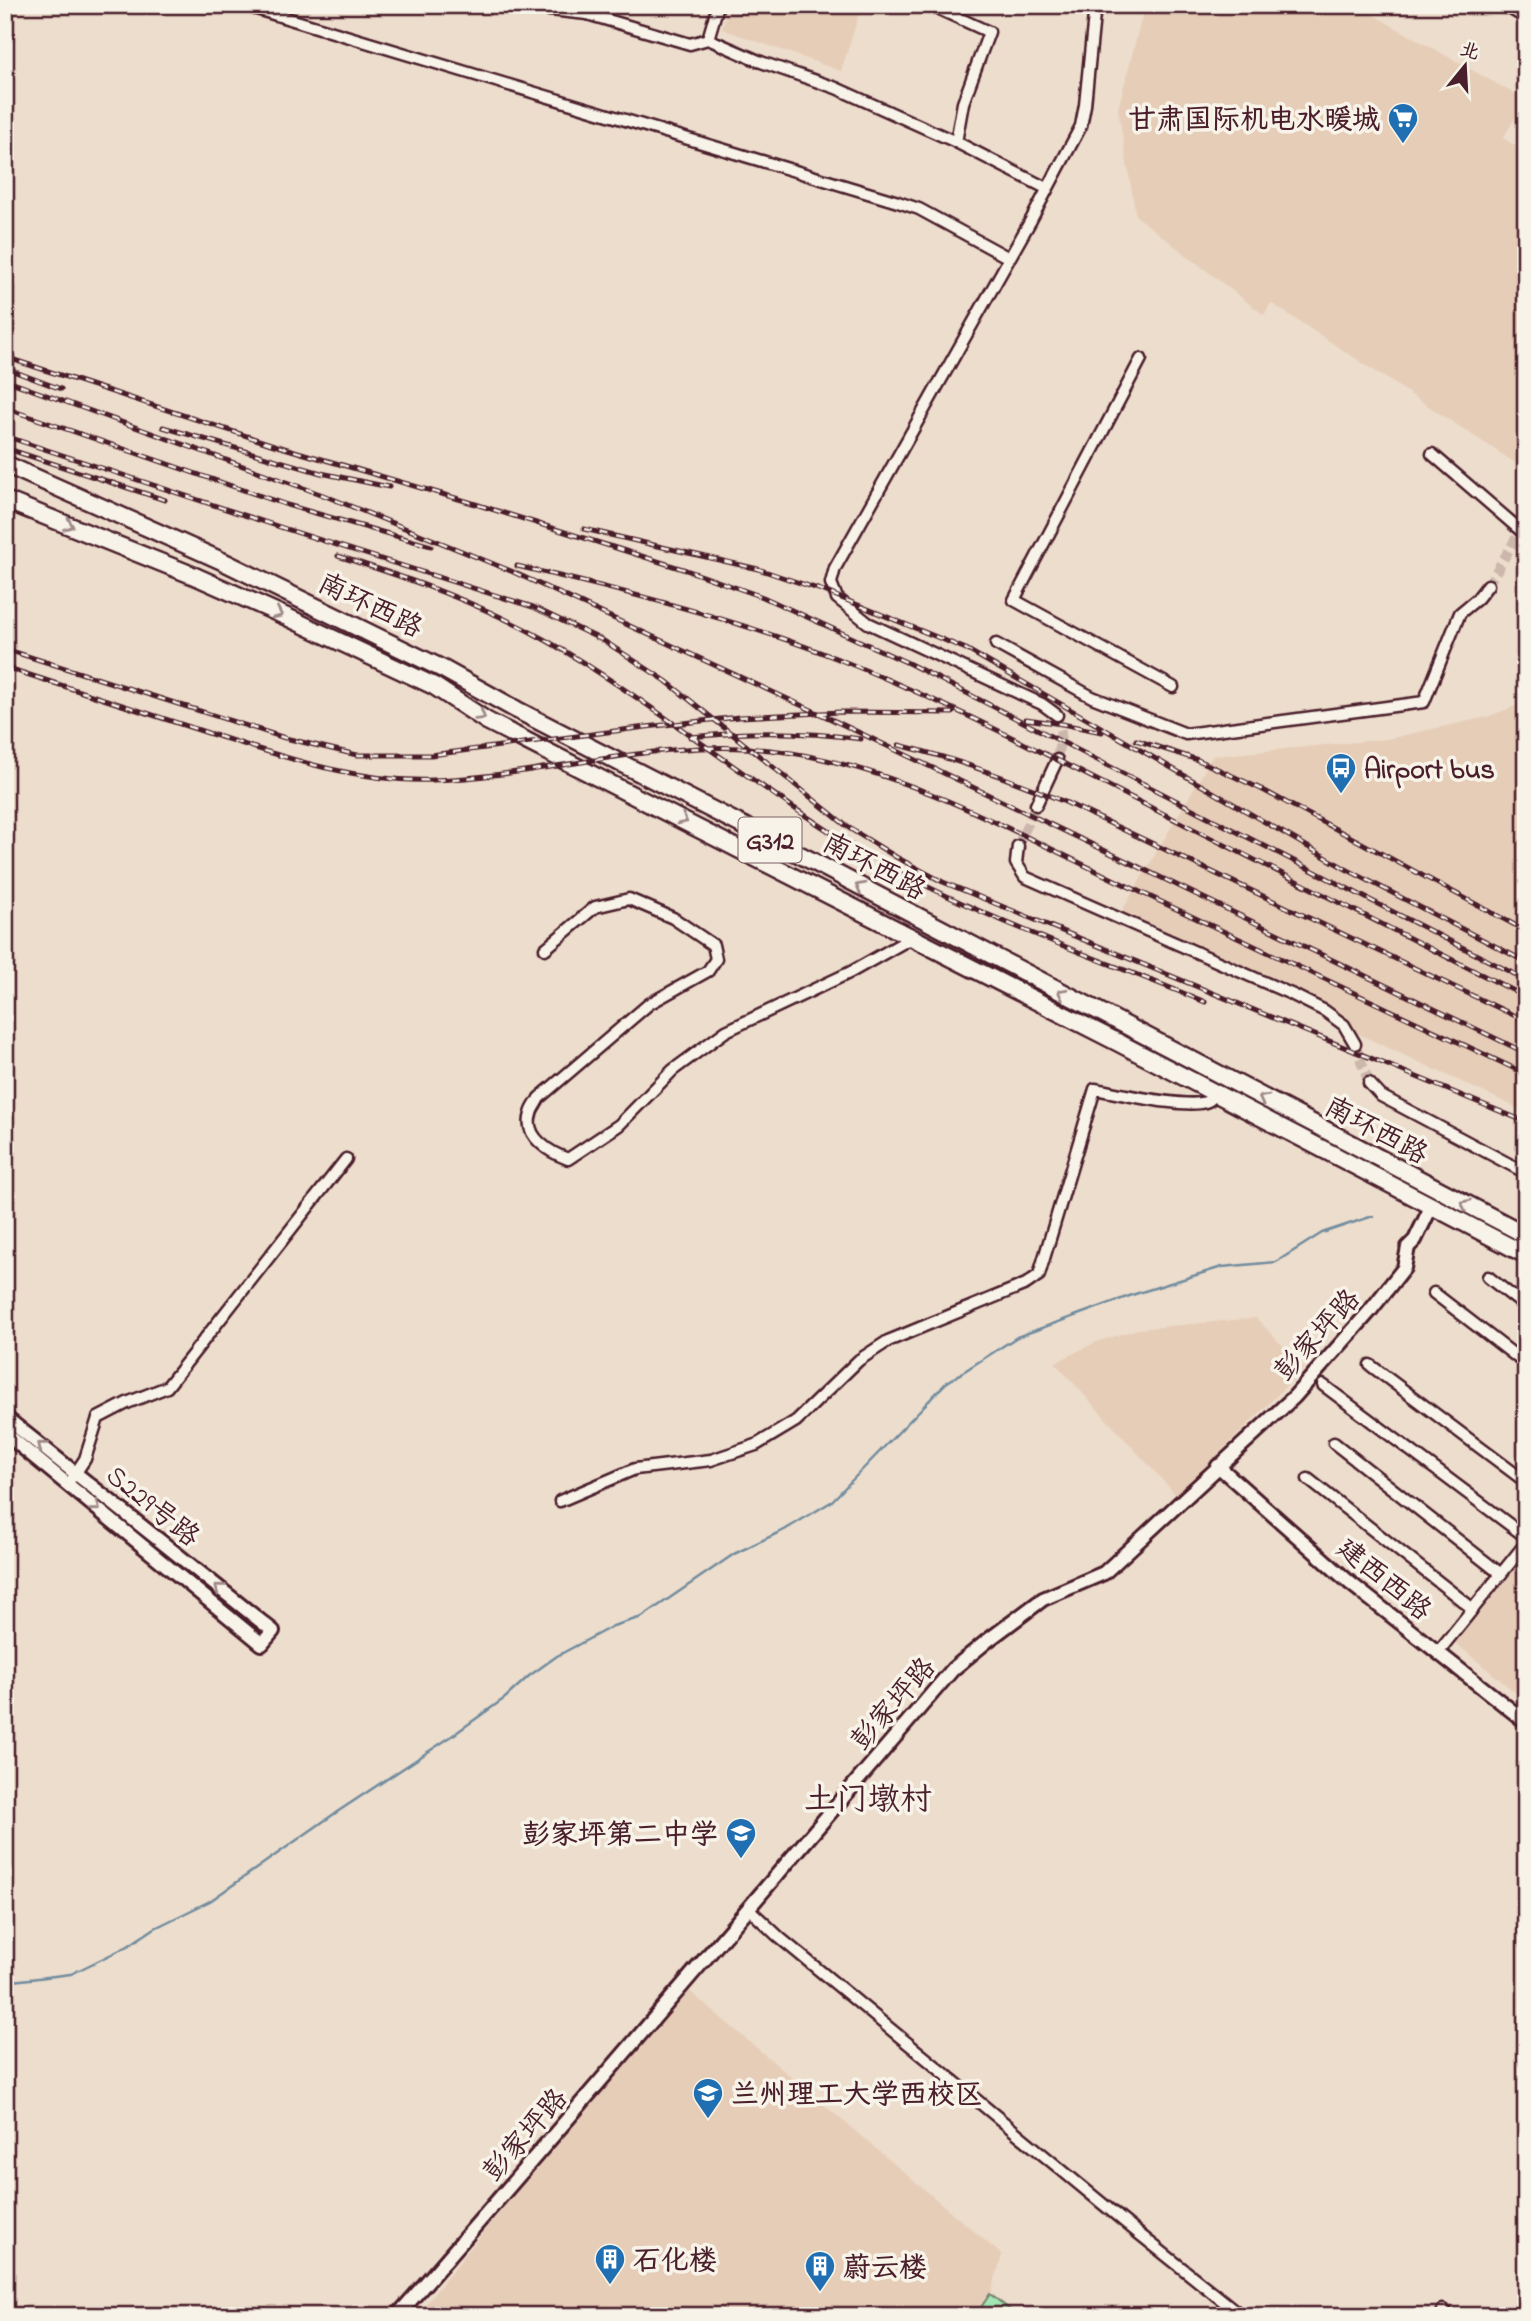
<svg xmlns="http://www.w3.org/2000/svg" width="1531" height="2321" viewBox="0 0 1531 2321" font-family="'Indie Flower','LXGW WenKai TC',sans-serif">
<rect width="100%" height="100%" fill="#edddcc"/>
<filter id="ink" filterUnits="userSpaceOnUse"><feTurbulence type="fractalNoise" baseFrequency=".0143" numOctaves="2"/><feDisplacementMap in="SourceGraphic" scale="14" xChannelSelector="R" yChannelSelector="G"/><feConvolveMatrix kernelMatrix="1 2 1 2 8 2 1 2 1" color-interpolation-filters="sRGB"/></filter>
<g filter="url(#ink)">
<!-- built -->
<g fill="#e6cdb8">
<polygon points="728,5 862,5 841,71 722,29"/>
<polygon points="1145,5 1355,5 1526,100 1503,138 1526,152 1526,470 1271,303 1264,315 1136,216 1118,109"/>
<polygon points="1526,702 1526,1112 1116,921 1213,756 1387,739 1487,717"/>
<polygon points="1256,1318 1304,1368 1177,1496 1055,1363 1096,1342 1138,1329"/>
<polygon points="1526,1556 1526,1701 1454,1642"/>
<polygon points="682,1985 1002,2255 991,2294 980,2316 416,2316"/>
</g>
<!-- green -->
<polygon fill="#a1e7b3" stroke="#76836f" stroke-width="2" points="990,2294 1018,2316 975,2316"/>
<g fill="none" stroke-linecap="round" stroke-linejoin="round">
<!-- stream -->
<polyline stroke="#718c9f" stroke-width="2.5" points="5,1982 71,1974 128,1946 155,1928 210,1901 334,1814 449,1738 505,1698 529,1676 557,1656 613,1626 642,1617 734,1554 786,1529 831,1502 946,1383 1017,1337 1135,1294 1222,1267 1276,1262 1322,1233 1373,1216"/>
<!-- minor-tunnel -->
<g stroke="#ccb7ac" stroke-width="10" stroke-dasharray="10 5" stroke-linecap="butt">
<polyline points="1488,585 1518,535"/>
<polyline points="1057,715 1061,733 1057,760"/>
<polyline points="1018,846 1036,805"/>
<polyline points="1355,1044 1369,1083"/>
</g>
<!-- minor casing -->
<g stroke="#4a1f2b" stroke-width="15">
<g id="minor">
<polyline points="243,5 898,202 919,209 1009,258"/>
<polyline points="534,5 550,10 587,14 690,44 708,39"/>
<polyline points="718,5 708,39 761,62 836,88 956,142 1046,188"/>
<polyline points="930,5 989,32 963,103 956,142"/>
<polyline points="1504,5 1526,18"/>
<polyline points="1141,359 1014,600 1173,687"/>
<polyline points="1432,454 1526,535"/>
<polyline points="996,644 1092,697 1186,734 1424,702 1460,613 1477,599 1488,585"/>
<polyline points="1057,715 1042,704 868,623 837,598 831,583 835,568 1031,220 1081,126 1085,105 1095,5"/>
<polyline points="1036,805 1057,760"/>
<polyline points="1018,846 1016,863 1025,877 1291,994 1325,1011 1344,1025 1355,1044"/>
<path d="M545,949l50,-42 34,-8 44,19 40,27 3,14 -8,12 -59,33 -110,94c-2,5 -7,10 -8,16 -8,23 20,39 37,45l51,-34 54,-55 53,-39 125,-59 62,-35"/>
<polyline points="1369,1083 1381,1096 1526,1173"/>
<polyline points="1488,1277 1526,1307"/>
<polyline points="1434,1293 1526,1364"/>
<polyline points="1370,1365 1526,1482"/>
<polyline points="1323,1385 1526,1537"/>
<polyline points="1334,1443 1501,1574"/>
<polyline points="73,1477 85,1459 98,1418 127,1403 167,1387 346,1159"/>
<polyline points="1308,1479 1473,1609"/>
<path d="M560,1501l75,-32 76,-9 45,-15 40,-24 63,-61 29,-19 138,-57 13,-9 56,-186c23,4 95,21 113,12 3,-1 6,-5 8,-8"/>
<polyline points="1438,1652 1526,1543"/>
<polyline points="748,1908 780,1938 1138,2233 1242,2316"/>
<polyline points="1443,2310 1450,2316"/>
</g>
</g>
<!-- tertiary casing -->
<g stroke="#4a1f2b" stroke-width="18">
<g id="tertiary">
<polyline points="5,1417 273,1631 262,1644 5,1433"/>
<polyline points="1218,1466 1350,1583 1526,1722"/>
<path d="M397,2316c187,-214 371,-431 556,-647l34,-28 56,-42 61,-26 190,-176 76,-86 34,-43 4,-21 7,-7 17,-35"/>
</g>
</g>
<!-- trunk casing -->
<g stroke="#4a1f2b" stroke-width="21">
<g id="trunk">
<polyline points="5,464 222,561 443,669 517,710 816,863 1526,1235"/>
<polyline points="5,500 197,577 287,617 434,686 487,721 1119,1043 1526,1255"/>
</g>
</g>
<!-- minor -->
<use href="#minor" stroke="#f7f3e8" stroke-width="10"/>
<!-- tertiary -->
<use href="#tertiary" stroke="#f7f3e8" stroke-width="12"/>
<!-- trunk -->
<use href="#trunk" stroke="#f7f3e8" stroke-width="16"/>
<!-- rail casing -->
<g stroke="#4a1f2b" stroke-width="5">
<g id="rail">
<polyline points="5,357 274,445 469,502 686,570 763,597 908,663 1526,980"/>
<polyline points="5,368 61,389"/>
<polyline points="5,380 323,495 511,571 831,719 1526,1053"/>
<polyline points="5,408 287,505 431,546"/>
<polyline points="163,427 321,473 389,487"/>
<polyline points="5,436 286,529 533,607 604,641 666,681 849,828 896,857 943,882 1526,1122"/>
<polyline points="5,448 165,500"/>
<polyline points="584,529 758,569 824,591 966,649 1346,869 1526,962"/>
<path d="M338,556c73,23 144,48 211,86 102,59 194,136 294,198 113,70 240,112 362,162"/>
<path d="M517,566c102,24 204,49 303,86 108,41 212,95 316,148 130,65 260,131 390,197"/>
<polyline points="5,649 285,738 357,755 431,755 646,727 739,717 841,712 953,713"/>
<path d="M5,667c67,22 134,43 200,65 73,23 150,51 228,48 119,-4 234,-46 353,-28 117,18 225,78 331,129 136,64 272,129 409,193"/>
<polyline points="1026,719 1062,724 1102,732"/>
<path d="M690,737c57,-6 114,-6 171,2"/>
<polyline points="1136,740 1198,760 1261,789 1526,931"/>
<path d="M899,745c58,14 111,34 166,57l461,219"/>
</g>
</g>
<!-- rail -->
<use href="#rail" stroke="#f7f3e8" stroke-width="2.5" stroke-dasharray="8" stroke-linecap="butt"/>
</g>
<!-- one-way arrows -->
<defs><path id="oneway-chevron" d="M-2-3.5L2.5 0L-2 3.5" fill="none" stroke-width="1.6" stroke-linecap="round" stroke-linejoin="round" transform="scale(1.75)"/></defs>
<g stroke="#a0898a">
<use href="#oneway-chevron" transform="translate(69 525) rotate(22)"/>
<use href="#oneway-chevron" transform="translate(278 614) rotate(25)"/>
<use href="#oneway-chevron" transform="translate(481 716) rotate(32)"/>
<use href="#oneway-chevron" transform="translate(683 820) rotate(27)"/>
<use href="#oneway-chevron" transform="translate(860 887) rotate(-152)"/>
<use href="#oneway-chevron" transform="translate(1062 993) rotate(-152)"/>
<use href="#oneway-chevron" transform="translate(1263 1099) rotate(-152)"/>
<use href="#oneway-chevron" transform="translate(1465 1204) rotate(-153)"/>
<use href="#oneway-chevron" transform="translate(42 1446) rotate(-141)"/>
<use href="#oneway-chevron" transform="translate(96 1507) rotate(39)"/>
<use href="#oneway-chevron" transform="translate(219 1588) rotate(-141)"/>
</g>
</g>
<!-- icons -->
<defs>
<g id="supermarket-pin" transform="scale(1.575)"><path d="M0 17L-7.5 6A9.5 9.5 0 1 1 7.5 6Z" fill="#1f6fb2" stroke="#f7f3e8"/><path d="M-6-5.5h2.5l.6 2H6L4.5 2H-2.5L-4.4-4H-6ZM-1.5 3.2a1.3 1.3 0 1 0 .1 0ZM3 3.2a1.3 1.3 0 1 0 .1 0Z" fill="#fff"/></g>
<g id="bus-pin" transform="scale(1.575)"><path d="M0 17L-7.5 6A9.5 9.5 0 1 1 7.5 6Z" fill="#1f6fb2" stroke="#f7f3e8"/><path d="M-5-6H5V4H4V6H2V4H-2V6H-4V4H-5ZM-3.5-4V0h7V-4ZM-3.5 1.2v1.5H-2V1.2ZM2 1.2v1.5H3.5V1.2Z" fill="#fff"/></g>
<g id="school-pin" transform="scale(1.575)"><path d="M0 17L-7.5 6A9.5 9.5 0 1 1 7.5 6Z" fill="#1f6fb2" stroke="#f7f3e8"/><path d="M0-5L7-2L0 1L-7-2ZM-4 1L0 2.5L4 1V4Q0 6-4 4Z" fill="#fff"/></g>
<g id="university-pin" transform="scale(1.575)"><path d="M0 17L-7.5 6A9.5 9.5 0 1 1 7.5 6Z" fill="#1f6fb2" stroke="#f7f3e8"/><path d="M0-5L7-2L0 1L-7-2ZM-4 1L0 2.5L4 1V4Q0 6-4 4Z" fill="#fff"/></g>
<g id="building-pin" transform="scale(1.575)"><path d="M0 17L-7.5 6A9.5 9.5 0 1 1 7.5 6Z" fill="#1f6fb2" stroke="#f7f3e8"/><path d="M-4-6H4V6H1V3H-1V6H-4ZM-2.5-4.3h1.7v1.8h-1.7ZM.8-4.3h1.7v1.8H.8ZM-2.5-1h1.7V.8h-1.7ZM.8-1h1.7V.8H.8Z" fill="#fff"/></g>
</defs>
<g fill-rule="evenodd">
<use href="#supermarket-pin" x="1403" y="118"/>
<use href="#bus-pin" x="1341" y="768"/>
<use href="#school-pin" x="741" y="1833"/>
<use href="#university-pin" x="708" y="2093"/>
<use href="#building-pin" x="610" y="2259"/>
<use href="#building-pin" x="820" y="2266"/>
</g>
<g text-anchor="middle" stroke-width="7" stroke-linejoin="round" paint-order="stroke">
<!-- shield labels -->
<rect fill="#f7f3e8" stroke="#7e5f64" stroke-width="2" x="738.5" y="817.5" width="63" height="45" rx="5"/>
<g font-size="26" font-weight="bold" fill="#4a1f2b">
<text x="770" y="849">G312</text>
</g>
<!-- poi labels -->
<g font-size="28" font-weight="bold" fill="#4a1f2b" stroke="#f7f3e8" text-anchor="start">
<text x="1380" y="128" text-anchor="end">甘肃国际机电水暖城</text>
<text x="1364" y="778">Airport bus</text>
<text x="718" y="1843" text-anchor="end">彭家坪第二中学</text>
<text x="731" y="2103">兰州理工大学西校区</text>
<text x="633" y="2269">石化楼</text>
<text x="843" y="2276">蔚云楼</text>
</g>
<!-- street labels -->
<g font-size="28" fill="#4a1f2b" stroke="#f7f3e8">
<text transform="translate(371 604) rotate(26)" y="10">南环西路</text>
<text transform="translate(875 865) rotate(28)" y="10">南环西路</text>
<text transform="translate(1377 1129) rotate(28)" y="10">南环西路</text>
<text transform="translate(1316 1334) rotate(-48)" y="10">彭家坪路</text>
<text transform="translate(154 1505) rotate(39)" y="10">S229号路</text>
<text transform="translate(1385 1578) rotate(39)" y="10">建西西路</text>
<text transform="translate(892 1703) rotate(-49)" y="10">彭家坪路</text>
<text transform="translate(524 2134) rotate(-49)" y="10">彭家坪路</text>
</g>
<!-- quarter labels -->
<g font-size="32" fill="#4a1f2b" stroke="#f7f3e8">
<text x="868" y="1809">土门墩村</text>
</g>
</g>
<!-- margin -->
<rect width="1531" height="2321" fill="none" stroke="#f7f3e8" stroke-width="28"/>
<rect x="14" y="14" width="1503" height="2293" fill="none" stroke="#4a1f2b" stroke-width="2.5" filter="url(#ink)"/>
<!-- north arrow -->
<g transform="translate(1465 66) rotate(18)" stroke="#f7f3e8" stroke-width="5" paint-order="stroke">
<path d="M0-5L12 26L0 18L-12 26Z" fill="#4a1f2b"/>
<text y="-10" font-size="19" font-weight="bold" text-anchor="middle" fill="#4a1f2b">北</text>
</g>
</svg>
